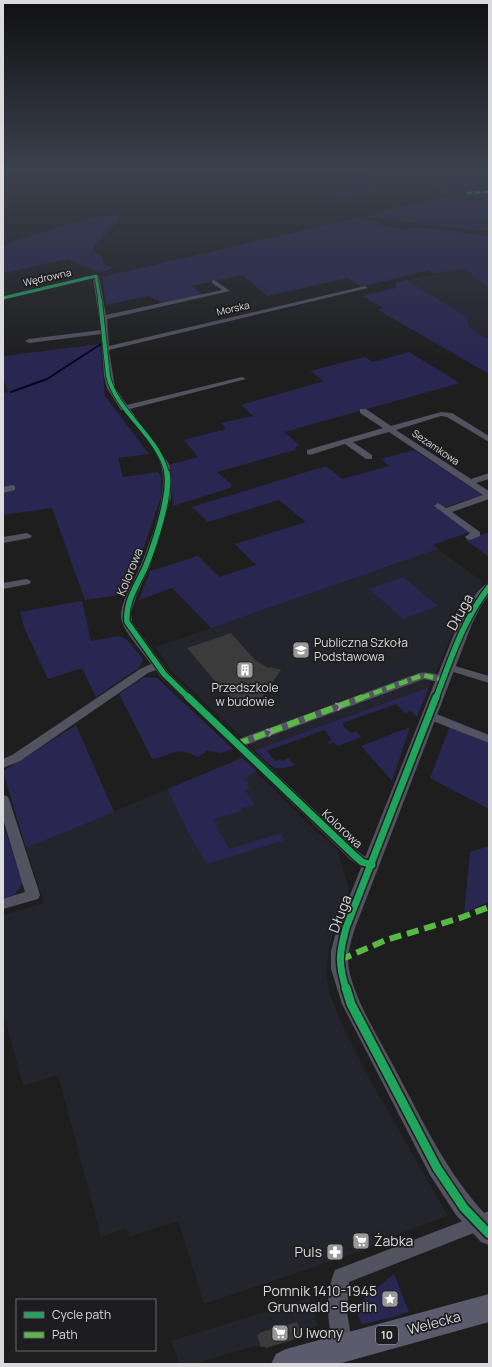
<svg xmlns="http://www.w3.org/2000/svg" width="492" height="1367" viewBox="0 0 492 1367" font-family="Manrope,sans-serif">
<rect width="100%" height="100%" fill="#1e1e1f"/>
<!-- built -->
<g fill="#24242c">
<polygon points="466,268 489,290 489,338 480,335 469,327 461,313 407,280"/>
<polygon points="438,549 483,582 461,614 429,687 255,750 171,670 156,647"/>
<polygon points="242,758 308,824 338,851 349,889 330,943 326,972 330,995 345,1031 365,1071 448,1216 406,1231 373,1247 204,1304 178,1221 129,1237 127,1228 101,1237 58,1075 23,1086 3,1011 3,915 44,903 26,848"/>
<polygon points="309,1298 318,1326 302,1331 303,1337 266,1348 254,1346 194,1364 180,1364 171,1341"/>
</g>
<!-- green -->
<g fill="#292651">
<path d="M367,168h122v23l-51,4 5,-2 1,-3c-10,-12 -52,-17 -66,-10 -5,3 -4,6 -7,9 -13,9 -37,10 -50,2l15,-5 26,-6 6,-5 -2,-5z"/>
<path d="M489,193v39l-122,-15c38,-13 81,-23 122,-24z"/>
<polygon points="117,215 120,219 93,247 95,253 102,257 102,262 107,266 114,267 101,273 68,259 3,273 3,247 11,242 89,218"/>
<polygon points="356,218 378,221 380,225 405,230 417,227 489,236 489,290 466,268 433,274 430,270 361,287 348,278 267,296 242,275 191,286 204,296 163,304 149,296 106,305 102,277"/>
<polygon points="407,280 467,317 469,327 480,335 489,338 489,374 378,310 383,308 362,296 396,288 396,283"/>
<polygon points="100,344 105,396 149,454 118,458 123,477 158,472 161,477 161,497 134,576 125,594 85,600 52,508 3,515 3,393 8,392 3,378 3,356"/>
<polygon points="409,352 460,383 284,432 300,445 296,447 295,450 217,472 232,485 230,488 173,506 171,470 168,465 198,457 184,440 226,429 221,423 253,416 241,405 324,381 310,371 365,357 373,362"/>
<polygon points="414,450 483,495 439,509 470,532 433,545 438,549 211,628 172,588 139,600 150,571 198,556 219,577 256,565 235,544 306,522 279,500 208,522 192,507 326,466 342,479 389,466 381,459"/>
<polygon points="489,533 489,557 466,540 487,533"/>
<polygon points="403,577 438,606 403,619 369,589"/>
<path d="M82,601l9,40c35,-6 29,-11 52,18l-4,9 -43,29 -14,-29 -34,11 -24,-52 -4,-15z"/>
<path d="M144,677l13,1 76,71 -12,4 -14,-2 -9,6c-23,-11 -23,-3 -46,2l-33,-65z"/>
<path d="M429,687l-12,30 -6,-6 -6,2 -9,-9 -53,19 1,4 7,6 5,-2 5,6 -23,9 -4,-4 -5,2 -2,-2 5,-2 -8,-10 -57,21 8,10 6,-2 2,2 5,-3 7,7c-22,8 -25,1 -40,-15z"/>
<polygon points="76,725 114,812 26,848 3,771"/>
<polygon points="450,726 489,743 489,809 430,778"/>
<polygon points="410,727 392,781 361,746"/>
<polygon points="242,758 257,771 244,778 249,783 247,785 250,788 246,791 255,805 241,808 242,811 213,819 229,849 281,833 285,840 207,864 191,838 167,789"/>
<polygon points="3,824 23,883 13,897 3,899"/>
<polygon points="489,846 489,902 464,913 470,852"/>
<polygon points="394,1274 409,1312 362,1325 355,1307"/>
</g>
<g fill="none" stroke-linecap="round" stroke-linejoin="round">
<!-- stream -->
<polyline stroke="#080324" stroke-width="2" points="11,392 47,379 101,344"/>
</g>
<!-- building -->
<g fill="#3b3b3c">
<polygon points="231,633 255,660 268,668 270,667 281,670 260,700 238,708 187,648"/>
<polygon points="297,1322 302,1337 266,1348 265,1346 261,1347 257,1335 262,1332"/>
</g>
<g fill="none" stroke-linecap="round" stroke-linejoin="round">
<!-- minor -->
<g fill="#525260" fill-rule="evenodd">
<path d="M96,274l3,2 7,39 116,-25 -10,-7v-2l2,-1 16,11 -123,28 2,27 256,-60 3,2 -259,62 6,38 12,17 115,-28 4,2 -116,30 39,55 3,15 -1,19 -21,69 -13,27 -6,19 1,9 36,50 71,67 180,-66c7,-2 25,2 29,7l-5,3 -19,-4 -178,66 114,108 7,5 10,4 2,3 -2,3c-10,3 -20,-3 -27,-9l-190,-183 -4,-6 -8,3 -128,88 -17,7v-9l9,-4 128,-86 11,-5c-7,-10 -26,-32 -29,-42 -4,-12 5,-28 10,-38 14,-28 38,-88 29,-119 -5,-17 -26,-40 -38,-55h-2l-14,-22 -3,-12 -3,-42 -72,9 -4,-2 4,-2 72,-9 -8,-51 -90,21v-4z"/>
<polygon points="360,409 366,409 391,426 441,412 452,413 489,436 489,442 447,417 441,416 396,430 471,479 489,473 489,479 476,483 489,491 489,499 452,512 480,532 480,536 470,540 467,539 465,537 470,533 434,506 438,503 446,508 483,495 389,432 353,442 372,455 372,459 366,459 345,444 310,455 307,454 307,450 383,428 360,413"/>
<polygon points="12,485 15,486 15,490 3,493 3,487"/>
<polygon points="27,533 32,536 30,538 3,543 3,537"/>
<polygon points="26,579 29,580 31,582 29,584 3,589 3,583"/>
<polygon points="448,664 489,676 489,683 444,669 443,667 444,665"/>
<polygon points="429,711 489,735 489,743 425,718 423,715 425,712"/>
<polygon points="3,795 7,796 9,799 40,895 38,899 3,909 3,899 25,892 3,819"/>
<path d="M489,1211v16l-140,55 -2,30 6,36 -2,7 -7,2 -7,-2c-10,-25 -13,-60 -2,-85z"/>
</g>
<!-- tertiary -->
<path fill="#525260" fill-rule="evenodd" d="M489,583v12l-8,11 -9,18 -117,304c-4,13 -9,28 -6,42 8,35 29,66 45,97 28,52 53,108 95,151v27l-8,-3 -25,-27 -26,-40 -88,-171 -11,-35v-18l6,-23 121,-304c6,-11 19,-38 31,-41z"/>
<!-- primary -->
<polygon fill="#5c5b6d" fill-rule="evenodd" points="489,1294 489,1322 338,1364 271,1364 276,1354 286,1349"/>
<!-- quiet-far2 -->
<polyline stroke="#58b947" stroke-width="2.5" stroke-dasharray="5.5 2.5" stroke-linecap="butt" points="467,193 489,192"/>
<!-- quiet-far1 -->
<polyline stroke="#58b947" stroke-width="4.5" stroke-dasharray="9 4.5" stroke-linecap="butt" points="361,698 423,675 443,680"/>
<!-- quiet -->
<g stroke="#58b947" stroke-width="6" stroke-dasharray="12 6" stroke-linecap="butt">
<polyline points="237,744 363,697"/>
<polyline points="340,960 386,940 460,918 489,907"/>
</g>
<!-- cycleway-far4 casing -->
<g stroke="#1d1d20" stroke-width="4.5">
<polyline id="cycleway-far4" points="3,298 96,276 100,301"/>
</g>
<!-- cycleway-far3 casing -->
<g stroke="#1d1d20" stroke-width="5.5">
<path id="cycleway-far3" d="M100,300l8,76c9,37 51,60 59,98"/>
</g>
<!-- cycleway-far2 casing -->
<g stroke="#1d1d20" stroke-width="8">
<g id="cycleway-far2">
<path d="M167,473c4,22 -13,73 -22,95 -8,17 -20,34 -18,54l37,52 25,24"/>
<path d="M436,698c15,-39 27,-78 53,-111"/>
</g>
</g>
<!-- cycleway-far1 casing -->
<g stroke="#1d1d20" stroke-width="10">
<g id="cycleway-far1">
<polyline points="188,697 355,856 362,862 372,865"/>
<path d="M346,989c-8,-26 -7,-35 0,-61l90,-231"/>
</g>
</g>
<!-- cycleway casing -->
<g stroke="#1d1d20" stroke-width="12">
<polyline id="cycleway" points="346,988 351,1004 437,1168 464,1208 489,1234"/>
</g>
<!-- cycleway-far4 -->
<use href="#cycleway-far4" stroke="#20a55d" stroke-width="3"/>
<!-- cycleway-far3 -->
<use href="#cycleway-far3" stroke="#20a55d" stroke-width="4"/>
<!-- cycleway-far2 -->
<use href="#cycleway-far2" stroke="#20a55d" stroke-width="5.5"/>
<!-- cycleway-far1 -->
<use href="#cycleway-far1" stroke="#20a55d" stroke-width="7"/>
<!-- cycleway -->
<use href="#cycleway" stroke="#20a55d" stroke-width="9"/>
</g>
<!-- one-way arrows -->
<defs><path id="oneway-chevron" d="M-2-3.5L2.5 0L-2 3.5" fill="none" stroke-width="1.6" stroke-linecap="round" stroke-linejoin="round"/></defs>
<g stroke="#96969e">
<use href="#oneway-chevron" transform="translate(339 706) rotate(-20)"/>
<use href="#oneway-chevron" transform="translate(270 732) rotate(-20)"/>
</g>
<!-- sky -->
<linearGradient id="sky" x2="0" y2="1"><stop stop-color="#101011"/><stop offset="0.47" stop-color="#3b414d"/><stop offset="1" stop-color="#3b414d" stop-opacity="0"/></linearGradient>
<rect width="492" height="360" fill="url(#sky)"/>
<!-- icons -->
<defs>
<g id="school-square" transform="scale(0.9)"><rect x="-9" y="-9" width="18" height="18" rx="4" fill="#99999a" stroke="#1d1d20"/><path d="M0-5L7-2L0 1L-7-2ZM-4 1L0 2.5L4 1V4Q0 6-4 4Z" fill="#fff"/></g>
<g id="building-square" transform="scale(0.9)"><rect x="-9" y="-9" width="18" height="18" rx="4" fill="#99999a" stroke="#1d1d20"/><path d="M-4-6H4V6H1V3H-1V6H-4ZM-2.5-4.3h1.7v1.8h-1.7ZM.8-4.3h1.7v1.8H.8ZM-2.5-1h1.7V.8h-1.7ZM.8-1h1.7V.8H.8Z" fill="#fff"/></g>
<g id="supermarket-square" transform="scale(0.9)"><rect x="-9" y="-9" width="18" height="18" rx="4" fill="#99999a" stroke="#1d1d20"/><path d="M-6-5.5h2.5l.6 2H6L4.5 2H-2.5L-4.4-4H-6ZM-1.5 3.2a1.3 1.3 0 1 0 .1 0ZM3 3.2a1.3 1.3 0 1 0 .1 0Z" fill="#fff"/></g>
<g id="pharmacy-square" transform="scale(0.9)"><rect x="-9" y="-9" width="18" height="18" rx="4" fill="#99999a" stroke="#1d1d20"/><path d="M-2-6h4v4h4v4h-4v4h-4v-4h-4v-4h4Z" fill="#fff"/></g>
<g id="sight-square" transform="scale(0.9)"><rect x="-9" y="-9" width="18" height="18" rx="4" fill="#99999a" stroke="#1d1d20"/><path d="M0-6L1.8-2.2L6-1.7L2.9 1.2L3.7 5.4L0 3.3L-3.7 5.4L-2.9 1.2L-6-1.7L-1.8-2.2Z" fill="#fff"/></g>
</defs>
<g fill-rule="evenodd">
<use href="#school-square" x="301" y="650"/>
<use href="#building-square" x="245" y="670"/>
<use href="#supermarket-square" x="361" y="1241"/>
<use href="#pharmacy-square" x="335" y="1252"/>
<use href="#sight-square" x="390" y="1299"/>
<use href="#supermarket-square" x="280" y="1333"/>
</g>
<g text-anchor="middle" stroke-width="3.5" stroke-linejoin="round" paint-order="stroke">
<!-- far-street labels -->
<g font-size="10" fill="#dbdbdd" stroke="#1d1d20">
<text transform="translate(47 277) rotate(-13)" y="4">Wędrowna</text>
<text transform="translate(233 308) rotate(-13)" y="4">Morska</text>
<text transform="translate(436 447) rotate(34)" y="4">Sezamkowa</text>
</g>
<!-- shield labels -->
<rect fill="#1d1d20" stroke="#a2a2a4" stroke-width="1" x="376" y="1326" width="22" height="18" rx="3"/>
<g font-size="11" font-weight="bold" fill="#dbdbdd">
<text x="387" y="1339">10</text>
</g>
<!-- street labels -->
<g font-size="12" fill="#dbdbdd" stroke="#1d1d20">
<text transform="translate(130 572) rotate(-68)" y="4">Kolorowa</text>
<text transform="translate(342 829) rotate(43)" y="4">Kolorowa</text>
</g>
<!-- poi labels -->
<g font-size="12" fill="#dbdbdd" stroke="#1d1d20" text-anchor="start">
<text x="314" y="647">Publiczna Szkoła<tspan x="314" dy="14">Podstawowa</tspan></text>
<text x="245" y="692" text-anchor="middle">Przedszkole<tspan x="245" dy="14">w budowie</tspan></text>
</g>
<!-- near-street labels -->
<g font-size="14" fill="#dbdbdd" stroke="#1d1d20">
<text transform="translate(460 612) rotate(-61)" y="5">Długa</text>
<text transform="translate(340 914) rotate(-69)" y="5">Długa</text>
<text transform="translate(434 1323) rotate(-15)" y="5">Welecka</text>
</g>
<!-- near-poi labels -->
<g font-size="14" fill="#dbdbdd" stroke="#1d1d20" text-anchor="start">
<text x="374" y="1246">Żabka</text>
<text x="322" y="1257" text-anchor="end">Puls</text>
<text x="377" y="1296" text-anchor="end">Pomnik 1410-1945<tspan x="377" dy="16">Grunwald - Berlin</tspan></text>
<text x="293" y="1338">U Iwony</text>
</g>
</g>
<!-- border -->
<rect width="492" height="1367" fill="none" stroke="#dbdbdd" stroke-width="8"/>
<!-- legend -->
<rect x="16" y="1299" width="140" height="52" fill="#1d1d20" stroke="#69696c"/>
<rect x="24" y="1312" width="20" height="6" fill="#20a55d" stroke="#69696c"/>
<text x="52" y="1319" font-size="12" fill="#dbdbdd">Cycle path</text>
<rect x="24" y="1332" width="20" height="6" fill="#58b947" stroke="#69696c"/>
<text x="52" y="1339" font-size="12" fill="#dbdbdd">Path</text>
</svg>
